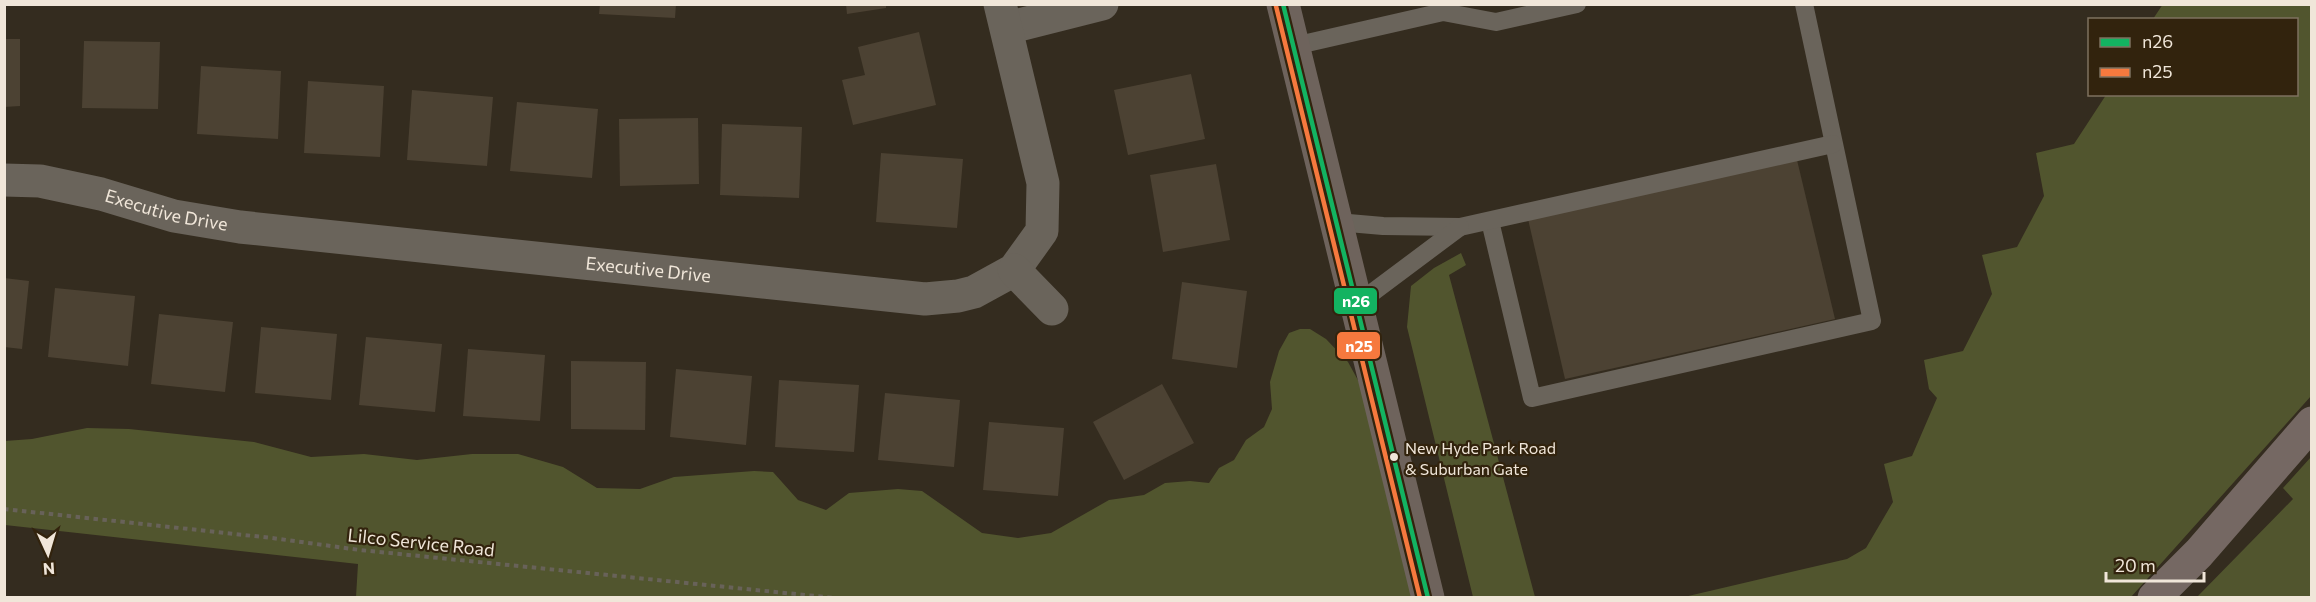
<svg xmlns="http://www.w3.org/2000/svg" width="2316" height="602" viewBox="0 0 2316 602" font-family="Commissioner,sans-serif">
<rect width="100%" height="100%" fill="#342c1f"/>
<!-- green -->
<g fill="#51552e">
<polygon points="2163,4 2311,5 2311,396 2131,597 1684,597 1847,559 1866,548 1893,502 1884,464 1912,456 1937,398 1929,389 1924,360 1963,351 1992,294 1982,255 2017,247 2044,196 2036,153 2074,144 2106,95 2296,94 2296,20 2153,19"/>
<polygon points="1461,253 1466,265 1449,275 1535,597 1473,597 1407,327 1411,286 1434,268"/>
<polygon points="1300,329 1310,329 1326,339 1348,362 1376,413 1428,597 356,597 358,564 5,525 5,441 32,439 87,428 129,429 254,442 311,457 364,454 417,460 472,454 518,454 563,467 597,488 640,489 674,477 754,471 773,472 798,500 826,510 849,493 898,489 922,491 982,533 1018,538 1051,533 1109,500 1144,495 1165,483 1190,481 1209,483 1219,468 1234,460 1246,440 1264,427 1272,409 1270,382 1279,351 1289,333"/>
<polygon points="2311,457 2311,597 2197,597 2293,499 2283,488"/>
</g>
<!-- building -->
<g fill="#4c4233">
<polygon points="600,4 676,4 675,18 599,14"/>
<polygon points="846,4 886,4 886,8 847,14"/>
<polygon points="919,32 936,105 853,125 842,80 865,75 858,47"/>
<polygon points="4,39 20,39 20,106 4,107"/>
<polygon points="84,41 160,42 158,109 82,108"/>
<polygon points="201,66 281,71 278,139 197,134"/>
<polygon points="1191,74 1205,139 1128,155 1114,90"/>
<polygon points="308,81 384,86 380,157 304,153"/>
<polygon points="412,90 493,97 487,166 407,160"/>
<polygon points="517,102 598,109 592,178 510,171"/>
<polygon points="698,118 699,184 620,186 619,119"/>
<polygon points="722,124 802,127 799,198 720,195"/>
<polygon points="881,153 963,159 957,228 876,222"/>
<polygon points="1797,160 1835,319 1565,379 1528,219"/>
<polygon points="1216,164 1230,240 1163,252 1150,175"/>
<polygon points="4,278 29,281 22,349 4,347"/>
<polygon points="1182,282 1247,291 1237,368 1172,359"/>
<polygon points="55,288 135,296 128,366 48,357"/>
<polygon points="159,314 233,322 225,392 151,384"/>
<polygon points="261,327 337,334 331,400 255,393"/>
<polygon points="366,337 442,344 435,412 359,405"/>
<polygon points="468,349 545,355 540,421 463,416"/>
<polygon points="571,361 646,362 645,430 571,429"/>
<polygon points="676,369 752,376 746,445 670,437"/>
<polygon points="779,380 859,385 854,452 775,447"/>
<polygon points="1162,384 1194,443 1124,480 1093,422"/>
<polygon points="885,393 960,400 954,467 878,460"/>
<polygon points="989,422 1064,428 1058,496 983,490"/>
</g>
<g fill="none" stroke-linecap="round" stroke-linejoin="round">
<!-- path -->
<polyline stroke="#686259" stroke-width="4" stroke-dasharray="4.5 4.5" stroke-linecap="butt" points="4,509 272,538 360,550 835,598"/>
<!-- lane -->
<g stroke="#6a645b" stroke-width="18">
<polyline points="1294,46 1443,12 1496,22 1577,4"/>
<polyline points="1490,221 1532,398 1872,321 1804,4"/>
<polyline points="1337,222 1383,226 1460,227 1833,144"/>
<polyline points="1357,304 1460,227"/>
</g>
<!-- street -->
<g stroke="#6a645b" stroke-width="33">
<polyline points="1007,28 1102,4"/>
<path id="s1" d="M4,180l36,1 61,13 73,22 66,11 685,72 33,-3 16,-4 40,-22 28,-39 1,-48 -43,-179"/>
<polyline points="1014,270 1052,309"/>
</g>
<!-- primary -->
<polyline stroke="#6e635c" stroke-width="33" points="1283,4 1428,598"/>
<!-- highway -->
<polyline stroke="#756863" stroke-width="33" points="2154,598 2199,553 2312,423"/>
<!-- bus-1 casing -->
<g stroke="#32230d" stroke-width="9">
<polyline id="bus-1" points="1283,4 1428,598"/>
</g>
<!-- bus-2 casing -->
<g stroke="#32230d" stroke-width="9">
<polyline id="bus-2" points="1276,6 1420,598"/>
</g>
<!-- bus-1 -->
<use href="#bus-1" stroke="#13b361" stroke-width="4.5"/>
<!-- bus-2 -->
<use href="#bus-2" stroke="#f6793e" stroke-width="4.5"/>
</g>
<!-- markers -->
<circle fill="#f0e6d9" stroke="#32230d" stroke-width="2" cx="1394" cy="457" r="5"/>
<g text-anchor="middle" stroke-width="4.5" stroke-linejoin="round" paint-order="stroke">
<!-- bus labels -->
<g font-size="16" fill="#f0e6d9" stroke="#32230d" text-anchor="start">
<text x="1405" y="454">New Hyde Park Road<tspan x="1405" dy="21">&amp; Suburban Gate</tspan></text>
</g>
<!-- street labels -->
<g font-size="18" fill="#f0e6d9" stroke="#32230d">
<text dy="6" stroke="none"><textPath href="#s1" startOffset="166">Executive Drive</textPath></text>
<text dy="6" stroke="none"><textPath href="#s1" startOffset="652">Executive Drive</textPath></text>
<text transform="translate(421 543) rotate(6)" y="6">Lilco Service Road</text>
</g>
</g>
<g stroke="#32230d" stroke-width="2">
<rect x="1333" y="287" width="45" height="28" rx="6" fill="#13b361"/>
<rect x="1336" y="331" width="45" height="29" rx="6" fill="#f6793e"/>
</g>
<g font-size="16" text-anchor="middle" font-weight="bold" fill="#fff">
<text x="1356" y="307">n26</text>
<text x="1359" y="352">n25</text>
</g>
<!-- border -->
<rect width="2316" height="602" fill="none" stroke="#f0e6d9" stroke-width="12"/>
<!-- legend -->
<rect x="2088" y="18" width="210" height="78" fill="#32230d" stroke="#7e715f" stroke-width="1.5"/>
<rect x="2100" y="38" width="30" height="9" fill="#13b361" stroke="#7e715f" stroke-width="1.5"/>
<text x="2142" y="48" font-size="18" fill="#f0e6d9">n26</text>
<rect x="2100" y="68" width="30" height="9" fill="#f6793e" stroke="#7e715f" stroke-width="1.5"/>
<text x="2142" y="78" font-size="18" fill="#f0e6d9">n25</text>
<!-- north arrow -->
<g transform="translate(48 554) rotate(176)" stroke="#32230d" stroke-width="4.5" paint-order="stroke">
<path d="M0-4.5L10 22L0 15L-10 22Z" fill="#f0e6d9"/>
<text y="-9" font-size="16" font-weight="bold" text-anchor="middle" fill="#f0e6d9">N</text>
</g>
<!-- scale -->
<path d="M2106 572v9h98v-9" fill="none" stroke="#f0e6d9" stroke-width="3"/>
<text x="2115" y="572" font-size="18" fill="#f0e6d9" stroke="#32230d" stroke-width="4.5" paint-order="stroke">20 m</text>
</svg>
